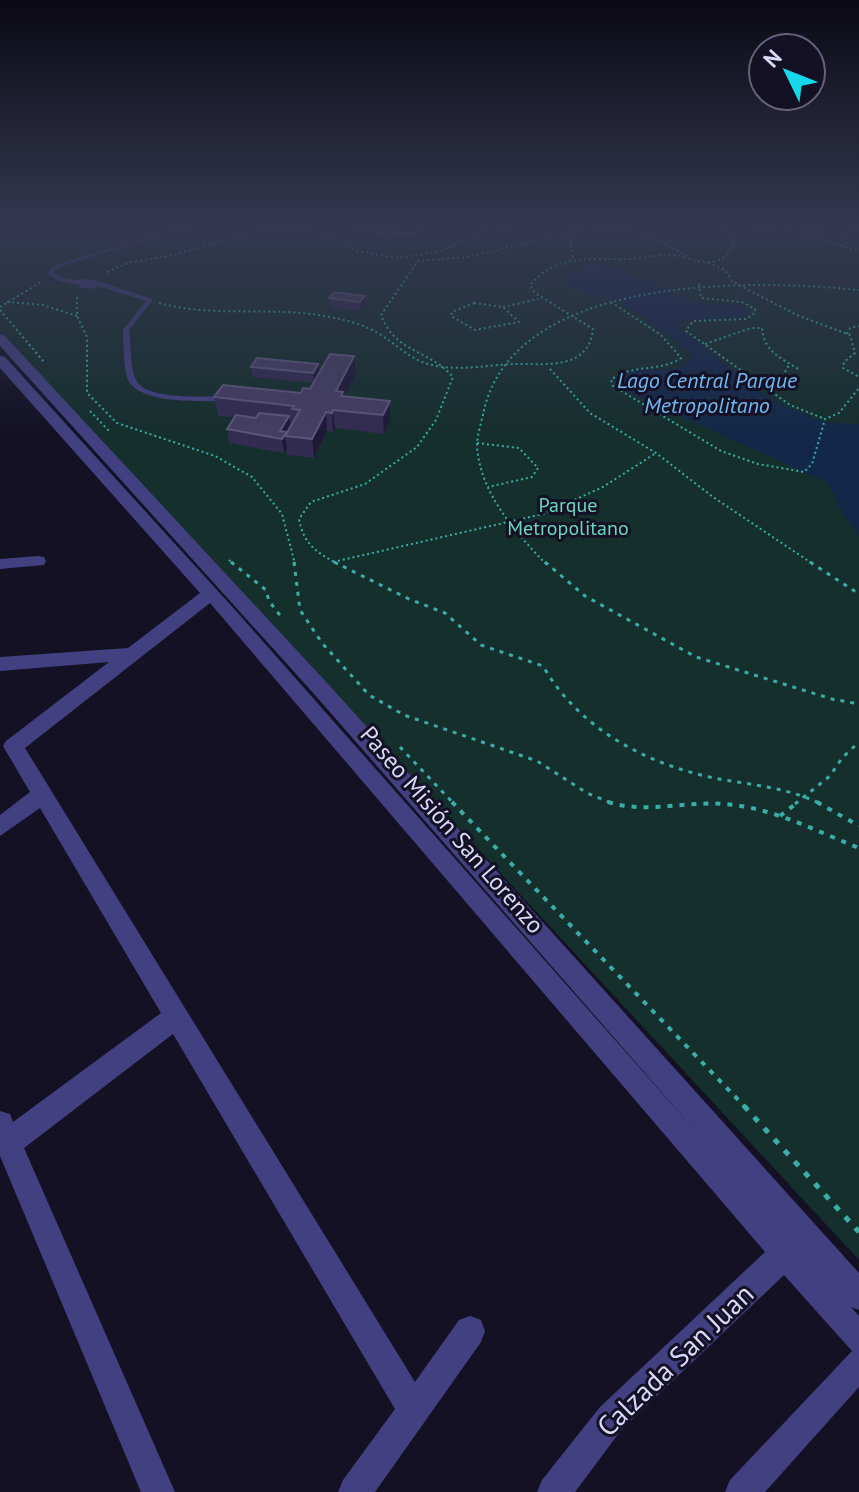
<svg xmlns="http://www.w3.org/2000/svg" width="859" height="1492" viewBox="0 0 859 1492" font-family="'PT Sans',sans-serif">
<rect width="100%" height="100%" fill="#141125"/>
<!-- green -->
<polygon fill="#152f2d" points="0,224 859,224 859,1260 0,333"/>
<!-- water -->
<path fill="#132848" d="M589,264c40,3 74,28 111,39 17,5 33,-4 48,7l2,4 -7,3 -57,4 -6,2 1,5 73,60 27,17 44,17 34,2v112l-17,-25 -14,-28 -212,-96 -2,-8c20,-17 47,-5 71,-13l6,-12 -54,-41 -23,-12 -54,-16 7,-11z"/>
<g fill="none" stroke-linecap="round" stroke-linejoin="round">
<!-- path-far3 -->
<g stroke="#3aaea6" stroke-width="2" stroke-dasharray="2 3" stroke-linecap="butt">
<polyline points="738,224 785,229 859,251"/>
<polyline points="802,224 851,240"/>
<polyline points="617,226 658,240 687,256"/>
<polyline points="573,257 570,239 575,224"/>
<polyline points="708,263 725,270 733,282 799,316 850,335 855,353 844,362 843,368 859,377"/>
<polyline points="107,272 128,263 173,255 269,229 316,232 336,238 357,251 399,258 442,251 500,224"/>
<polyline points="699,284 701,298 742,302 755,309 755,313 746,319 693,321 686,331 790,405 825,419"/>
<polyline points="77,297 77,316 87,337 87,393 117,423 215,456 252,477 282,514 295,564"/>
<polyline points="7,302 43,305 77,316"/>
<path d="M611,302l50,33 20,23c-22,15 -49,5 -70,22l2,6 108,65 37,13 46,8 8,-8 13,-45 14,-6 20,-25"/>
<path d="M159,303c54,15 110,3 165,13 18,3 36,7 52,16 18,10 32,26 52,32 29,8 57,1 86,0 28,-1 75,8 79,-35l-58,-36 -5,-8c28,-32 60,-25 98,-26 15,0 29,-5 44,-4 14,1 28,10 43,6 12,-3 16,-12 20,-22l-8,-15"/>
<polygon points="474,303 503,307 519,322 475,330 451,316 452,312"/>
<polyline points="0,307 41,282"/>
<polyline points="503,307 538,299"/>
<polyline points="0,310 44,362"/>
<polyline points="847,334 850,328 859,326"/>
<path d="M705,344l46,-16h11c2,24 19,30 38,42"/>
<polyline points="550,369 590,413 656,453 713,497 813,564"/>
<polyline points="773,394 790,363"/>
<polyline points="90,411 110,432"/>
<polyline points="477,443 519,448 538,468 532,477 488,487"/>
<polyline points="229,560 233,564"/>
<polyline points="333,562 543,514 603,487 656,453"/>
<path d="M338,564c-22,-12 -34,-19 -39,-45l12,-17 54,-18 52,-37 19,-27 17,-43c-24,-28 -57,-23 -72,-62l37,-54 50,-4 124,-30 37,-3"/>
<path d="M546,564c-31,-32 -66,-71 -69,-118 0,-12 5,-25 7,-36 32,-136 268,-131 375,-120"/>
</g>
<!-- path-far2 -->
<g stroke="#3aaea6" stroke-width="3" stroke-dasharray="4 6" stroke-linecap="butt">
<polyline points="231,562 266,590 269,601 282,618"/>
<polyline points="294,562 300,610 322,643 369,695 404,715 537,761 587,793 614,804"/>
<path d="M334,562l75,37 36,14 36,32 62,21c37,64 105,99 176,113 34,6 70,9 102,25"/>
<polyline points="545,562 585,596 696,657 832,699 859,704"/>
<polyline points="810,562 859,594"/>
<polyline points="400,747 454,804"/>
<polyline points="795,804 830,776 842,758 859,742"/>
</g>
<!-- path-far1 -->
<g stroke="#3aaea6" stroke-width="4" stroke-dasharray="5 7" stroke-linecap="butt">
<polyline points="452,802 746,1108"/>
<path d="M608,802c38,12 77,-1 116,2 47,3 92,27 135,44"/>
<polyline points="817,802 859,826"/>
<polyline points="780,816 798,802"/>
</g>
<!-- path -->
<polyline stroke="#3aaea6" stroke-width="5" stroke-dasharray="6 9" stroke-linecap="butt" points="744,1106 859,1232"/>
<!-- service -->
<g fill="#424080" fill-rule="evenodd">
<path d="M190,224h8l-133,41 -9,4 -2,4c19,12 27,3 43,8 18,5 37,12 55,18v2l-23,29c2,13 1,39 7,50 11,22 75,15 96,17l1,2 -4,2c-24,0 -89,4 -101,-21 -5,-12 -4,-37 -5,-50l23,-29 -48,-15 -6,3 -13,-2v-2l-20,-4 -11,-7 4,-7 9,-4z"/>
<polygon points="356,224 401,224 398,226 376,227 377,231 383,233 416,231 417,224 423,224 421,234 382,237 372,233 370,227 354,227 353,226"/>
<polygon points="846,224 853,224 859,227 859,231"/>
</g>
<!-- minor -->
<g fill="#424080" fill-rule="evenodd">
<polygon points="0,334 4,335 329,685 859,1273 859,1310 851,1307 859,1316 859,1387 765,1492 725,1492 730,1480 852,1351 784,1275 622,1429 575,1492 537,1492 542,1480 600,1407 765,1252 210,603 25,748 415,1382 459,1320 470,1316 481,1320 485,1331 481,1342 375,1492 338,1492 343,1480 395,1409 173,1034 24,1148 175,1492 141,1492 0,1156 0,1111 10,1114 13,1122 161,1013 40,808 0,836 0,815 30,792 3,746 6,741 109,662 0,671 0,657 128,648 200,593 0,368 0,356 5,357 237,612 699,1135 315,695 0,346"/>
<polygon points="38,556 44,557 46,561 44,565 0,569 0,559"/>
</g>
</g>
<!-- wall -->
<g fill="#332c51">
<polygon points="365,296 365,305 361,311 330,307 329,298"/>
<polygon points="251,367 319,373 356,374 344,396 390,401 390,420 384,434 335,428 333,432 327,431 314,458 287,455 287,449 284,453 229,443 227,429 235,418 218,416 214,397 301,393 310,389 314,383 253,377"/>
</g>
<!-- shaded-wall -->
<g fill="#1f1938">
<polygon points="365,296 365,305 361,311 360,302"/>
<polygon points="354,356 356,374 344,398 336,391"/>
<polygon points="318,364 319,373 314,383 313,373"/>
<polygon points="390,401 390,420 384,434 383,415"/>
<polygon points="333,410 335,428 333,432 332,413"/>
<polygon points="326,412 327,431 314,458 312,439"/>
<polygon points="289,416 291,431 285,436 287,449 284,453 282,439 280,431"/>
</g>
<!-- building -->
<g fill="#453e63" stroke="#5d567b" stroke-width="2">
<polygon points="334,292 365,296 360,302 329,298"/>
<polygon points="330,354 354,356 336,391 343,392 341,396 390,401 383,415 333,410 332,413 326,412 312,439 285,436 300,410 292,409 294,406 214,397 223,385 301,393 303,388 310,389"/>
<polygon points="257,358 318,364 313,373 251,367"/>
<polygon points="259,413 289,416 280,431 287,432 282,439 227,429 236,415 256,418"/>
</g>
<!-- sky -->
<linearGradient id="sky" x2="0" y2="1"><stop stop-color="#0b0914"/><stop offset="0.52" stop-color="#343851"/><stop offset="1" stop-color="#343851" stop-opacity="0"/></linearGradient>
<rect width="859" height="433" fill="url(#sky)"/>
<g text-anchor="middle" stroke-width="6" stroke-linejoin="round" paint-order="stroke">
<!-- far-park labels -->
<g font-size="20" fill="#6ad6ba" stroke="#141125">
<text x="568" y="512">Parque<tspan x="568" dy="23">Metropolitano</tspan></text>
</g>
<!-- far-water labels -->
<g font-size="22" font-style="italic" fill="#6fb8f3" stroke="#141125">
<text x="707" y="388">Lago Central Parque<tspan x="707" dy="25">Metropolitano</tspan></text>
</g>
<!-- street labels -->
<g font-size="24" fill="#dcd8fc" stroke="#141125">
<text transform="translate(452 830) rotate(49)" y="8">Paseo Misión San Lorenzo</text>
</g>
<!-- near-street labels -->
<g font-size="28" fill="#dcd8fc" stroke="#141125">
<text transform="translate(675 1360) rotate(-44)" y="10">Calzada San Juan</text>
</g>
</g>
<!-- north arrow -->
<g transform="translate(787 72) rotate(313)"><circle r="38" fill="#141125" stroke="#64617b" stroke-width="2"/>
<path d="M0-6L14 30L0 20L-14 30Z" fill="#15d9eb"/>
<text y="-12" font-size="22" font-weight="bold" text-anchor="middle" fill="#dcd8fc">N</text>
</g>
</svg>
